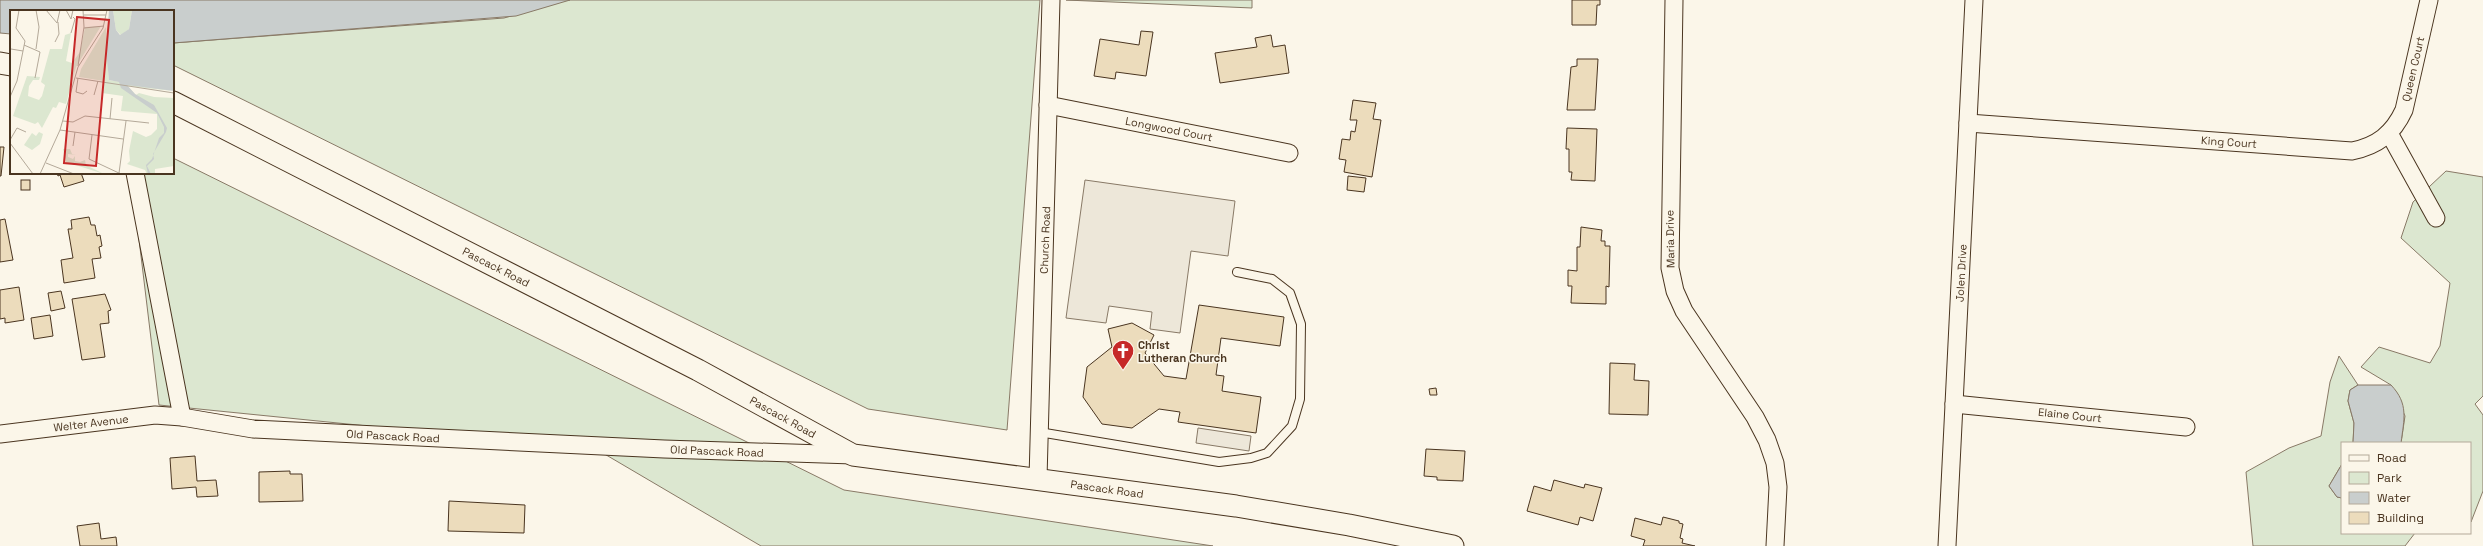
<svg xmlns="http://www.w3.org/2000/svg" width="2483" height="546" viewBox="0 0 2483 546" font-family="'Space Grotesk',sans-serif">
<rect width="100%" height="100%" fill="#fbf6e9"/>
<!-- green -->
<g fill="#dce7d0" stroke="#887966">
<polygon points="567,0 1040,0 1007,430 868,409 173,65 173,43 504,18"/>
<polygon points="1066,0 1252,0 1252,8"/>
<polygon points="173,158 844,490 1213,546 761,546 596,449 159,405 131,173 173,173"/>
<polygon points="2446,171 2483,177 2483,396 2475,404 2483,415 2483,491 2471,522 2470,443 2401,443 2405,416 2391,385 2361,367 2379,347 2430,363 2440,346 2450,283 2401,238 2413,202"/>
<polygon points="2339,356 2358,385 2350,390 2348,401 2354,423 2353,443 2342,443 2342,464 2329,486 2337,497 2342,498 2342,533 2415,533 2405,546 2253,546 2246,472 2289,448 2321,436 2330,382"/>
</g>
<!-- parking -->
<g fill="#ede7d9" stroke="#887966">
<polygon points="1085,180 1235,201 1228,256 1191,251 1180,333 1150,329 1152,312 1109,306 1106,323 1066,318"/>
<polygon points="1198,428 1251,436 1249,451 1196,443"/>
</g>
<!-- water -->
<g fill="#c9cecd" stroke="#887966">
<polygon points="0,0 570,0 516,16 173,43 173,11 11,11 11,34 0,33"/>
<path d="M2358,385h33c18,19 13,34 10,58h-48l1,-20 -6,-22 2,-11z"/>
<polygon points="2342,464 2342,498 2337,497 2329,486"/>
</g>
<!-- building -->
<g fill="#ecdcbc" stroke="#4a3520">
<polygon points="1572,0 1600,0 1600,5 1597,5 1596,25 1572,25"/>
<polygon points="1141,31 1153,32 1146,76 1116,72 1115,79 1094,76 1100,39 1139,45"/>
<polygon points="1271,35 1273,47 1285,45 1289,73 1220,83 1215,53 1257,47 1255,38"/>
<polygon points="1577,59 1598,59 1595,110 1567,110 1571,67 1577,66"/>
<polygon points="1353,100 1376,103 1373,119 1381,120 1372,177 1344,172 1346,160 1339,159 1342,139 1350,140 1351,131 1355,132 1357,120 1350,120"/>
<polygon points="1567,128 1597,129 1595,181 1571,180 1572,172 1569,172 1569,149 1566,149"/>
<polygon points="0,147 4,147 1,176 0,176"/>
<polygon points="57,173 81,173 84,181 64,187 60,175 58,176"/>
<polygon points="1348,176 1366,178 1364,192 1347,190"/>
<rect x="21" y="180" width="9" height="10"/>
<polygon points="89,217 91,225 95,225 97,236 100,235 102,246 99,247 101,258 92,259 95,278 64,283 61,260 73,258 68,229 72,229 71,220"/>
<polygon points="5,219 13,260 0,262 0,220"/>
<polygon points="1581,227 1602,230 1601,241 1605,241 1605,246 1610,246 1609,287 1606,286 1606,304 1571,303 1572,286 1568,286 1568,270 1577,271 1577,247 1580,247"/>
<polygon points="19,287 24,320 5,323 5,318 0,319 0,290"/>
<polygon points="61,291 65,308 51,311 48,293"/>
<polygon points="105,294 111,310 108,311 109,323 100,324 105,357 82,360 72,299"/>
<polygon points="1199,305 1284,317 1280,346 1221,338 1216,375 1224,376 1222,391 1261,397 1256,433 1178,422 1180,412 1159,409 1132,428 1102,424 1083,397 1087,367 1112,347 1108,329 1132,323 1154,335 1145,353 1164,376 1186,379"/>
<polygon points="50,315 53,336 34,339 31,318"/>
<polygon points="1610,363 1635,364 1634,380 1649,381 1648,415 1609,414"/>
<polygon points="1436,388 1437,395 1430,395 1429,389"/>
<polygon points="1426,449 1465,451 1463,481 1437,480 1437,477 1424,476"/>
<polygon points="195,456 197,481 216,480 218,496 197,497 196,487 172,489 170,458"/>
<polygon points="290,471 290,474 302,474 303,501 259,502 259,472"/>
<polygon points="1554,480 1584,488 1585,484 1602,488 1593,521 1580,517 1578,525 1527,511 1534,486 1551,491"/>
<polygon points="449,501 525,505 524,533 448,531"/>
<polygon points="1663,517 1679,521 1679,523 1683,524 1680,538 1683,539 1682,543 1695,546 1643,546 1645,540 1631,536 1635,518 1661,525"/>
<polygon points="99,523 101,539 116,537 117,546 80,546 77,526"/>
</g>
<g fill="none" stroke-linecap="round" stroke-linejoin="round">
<!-- service casing -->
<g stroke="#4a3520" stroke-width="10">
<polyline id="service" points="1039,432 1219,462 1251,458 1267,453 1292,426 1300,399 1301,324 1290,293 1272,279 1237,272"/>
</g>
<!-- minor casing -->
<g stroke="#4a3520" stroke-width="19">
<g id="minor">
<polyline points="1674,0 1670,268 1675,291 1684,311 1755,417 1767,440 1775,463 1778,487 1775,546"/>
<polyline points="1048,105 1289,153"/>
<path d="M1968,123l384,28c25,-5 41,-17 52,-41l25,-110"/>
<polyline points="2389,133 2436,218"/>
<polyline points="135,173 182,417"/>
<polyline points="1954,404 2186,427"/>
<polyline points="0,434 155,415 182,417 253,429 664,449 853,455"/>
<polyline points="1038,479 1051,0"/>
<polyline points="1947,546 1974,0"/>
</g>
</g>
<!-- tertiary casing -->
<g stroke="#4a3520" stroke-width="23">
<g id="tertiary">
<polyline points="0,63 11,65"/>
<polyline points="173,102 698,370 853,455 1236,506 1349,525 1453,546"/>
</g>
</g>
<!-- service -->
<use href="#service" stroke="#fbf6e9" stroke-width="8"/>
<!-- minor -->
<use href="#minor" stroke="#fbf6e9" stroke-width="17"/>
<!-- tertiary -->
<use href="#tertiary" stroke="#fbf6e9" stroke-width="21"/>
</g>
<!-- icons -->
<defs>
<g id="church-pin" transform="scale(1.15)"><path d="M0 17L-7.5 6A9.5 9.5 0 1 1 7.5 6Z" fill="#c62828" stroke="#fbf6e9"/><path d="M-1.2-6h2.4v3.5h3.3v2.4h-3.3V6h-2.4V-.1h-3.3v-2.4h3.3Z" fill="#fff"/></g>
</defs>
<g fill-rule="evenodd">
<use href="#church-pin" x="1123" y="351"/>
</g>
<g text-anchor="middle" stroke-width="3" stroke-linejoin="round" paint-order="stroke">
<!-- street labels -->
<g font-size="11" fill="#4a3520" stroke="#fbf6e9">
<text transform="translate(2413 69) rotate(-77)" y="4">Queen Court</text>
<text transform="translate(1169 129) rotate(11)" y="4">Longwood Court</text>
<text transform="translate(2229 142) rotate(4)" y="4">King Court</text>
<text transform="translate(1670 239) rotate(-91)" y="4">Maria Drive</text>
<text transform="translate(1045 240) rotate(-88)" y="4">Church Road</text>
<text transform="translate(496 267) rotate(27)" y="4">Pascack Road</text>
<text transform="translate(1961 273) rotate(-87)" y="4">Jolen Drive</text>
<text transform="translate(2070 415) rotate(6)" y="4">Elaine Court</text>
<text transform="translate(783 417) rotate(29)" y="4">Pascack Road</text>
<text transform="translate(91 423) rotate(-7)" y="4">Welter Avenue</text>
<text transform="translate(393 436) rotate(3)" y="4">Old Pascack Road</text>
<text transform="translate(717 451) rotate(2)" y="4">Old Pascack Road</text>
<text transform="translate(1107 489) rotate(8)" y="4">Pascack Road</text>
</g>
<!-- poi labels -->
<g font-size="11" font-weight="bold" fill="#4a3520" stroke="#fbf6e9" text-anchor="start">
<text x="1138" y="349">Christ<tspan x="1138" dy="13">Lutheran Church</tspan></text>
</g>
</g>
<!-- overview -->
<g transform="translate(10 10)">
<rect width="164" height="164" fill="#fbf6e9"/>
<path d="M103,0h19l-3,19 -8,6 -5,-5zM91,16l-25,41 -10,37 -7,-2 -3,6 -3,-1 -11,21 -4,-6 -3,2 -22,-8 14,-40 13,1 -1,3h-6l-4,6 -1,10 11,4 3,-4 3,-11 -4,-3 9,-33h12l3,-14 6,-2 -5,28 6,2 8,-11 5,-25zM96,17l3,53 65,11 -47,-5 9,9 3,-2 15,4 20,1v68l-19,3v5h-8l-2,-4 -18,-6 3,-3 -1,-10 4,-20 13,6 5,-2 6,-6v-15l-36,-3 2,-15 -21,-3 2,-12 -25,-4 2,-8zM29,122l4,2 -3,10 -8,6 -8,-5 8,-12 4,3zM53,139h7l2,5 4,1 -8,-1v3l5,2 2,-3v5l5,1 5,-2 1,5 18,9 -38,-12z" fill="#dce7d0"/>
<path d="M99,0h4l3,20 4,5 9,-6 3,-19h42v81l-47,-6 8,9 19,11 13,23 -1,4 -13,22 1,5 -7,7 4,8h-3l-2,-9 6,-6 7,-21 5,-5v-6l-7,-14 -36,-25 -2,-6 -10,-2 -3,-30z" fill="#c9cecd"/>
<path fill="none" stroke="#b4a999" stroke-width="1" d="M36,0l11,13 3,-13M56,0l5,9 2,-9M74,5h22M74,18l20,-2M61,23l4,-14 -2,-2M45,32l4,-8 -1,-12M14,35l16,7 -5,26M1,39l12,2M26,39l3,-22 -3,-17M68,56l6,-39 -1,-17M66,68l98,15M68,68l-2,14 7,2 4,-3M84,85l4,-14M0,87l7,-16 8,-40 -9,-13 3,-18M100,109l2,-21M53,111l10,1 12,-6 64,7M50,120l63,9M0,130l7,-12 9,4M0,133l23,31M63,136l2,-14M79,149l32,15M79,149l3,-24M36,153l28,11M109,163l7,-52M30,164l20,-44 18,-63 25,-39 4,-18"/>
<path fill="#c62828" fill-opacity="0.15" stroke="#c62828" stroke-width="2" d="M67,7l32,3 -13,146 -32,-3z"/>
<rect width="164" height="164" fill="none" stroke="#4a3520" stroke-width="2"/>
</g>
<!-- legend -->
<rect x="2341" y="442" width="130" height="92" fill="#fbf6e9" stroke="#b4a999"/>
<rect x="2349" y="455" width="20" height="6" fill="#fbf6e9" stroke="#b4a999"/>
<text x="2377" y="462" font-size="12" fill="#4a3520">Road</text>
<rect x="2349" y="472" width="20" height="12" fill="#dce7d0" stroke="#b4a999"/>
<text x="2377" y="482" font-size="12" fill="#4a3520">Park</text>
<rect x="2349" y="492" width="20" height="12" fill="#c9cecd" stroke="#b4a999"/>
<text x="2377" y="502" font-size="12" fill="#4a3520">Water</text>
<rect x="2349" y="512" width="20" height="12" fill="#ecdcbc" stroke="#b4a999"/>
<text x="2377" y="522" font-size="12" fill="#4a3520">Building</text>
</svg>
